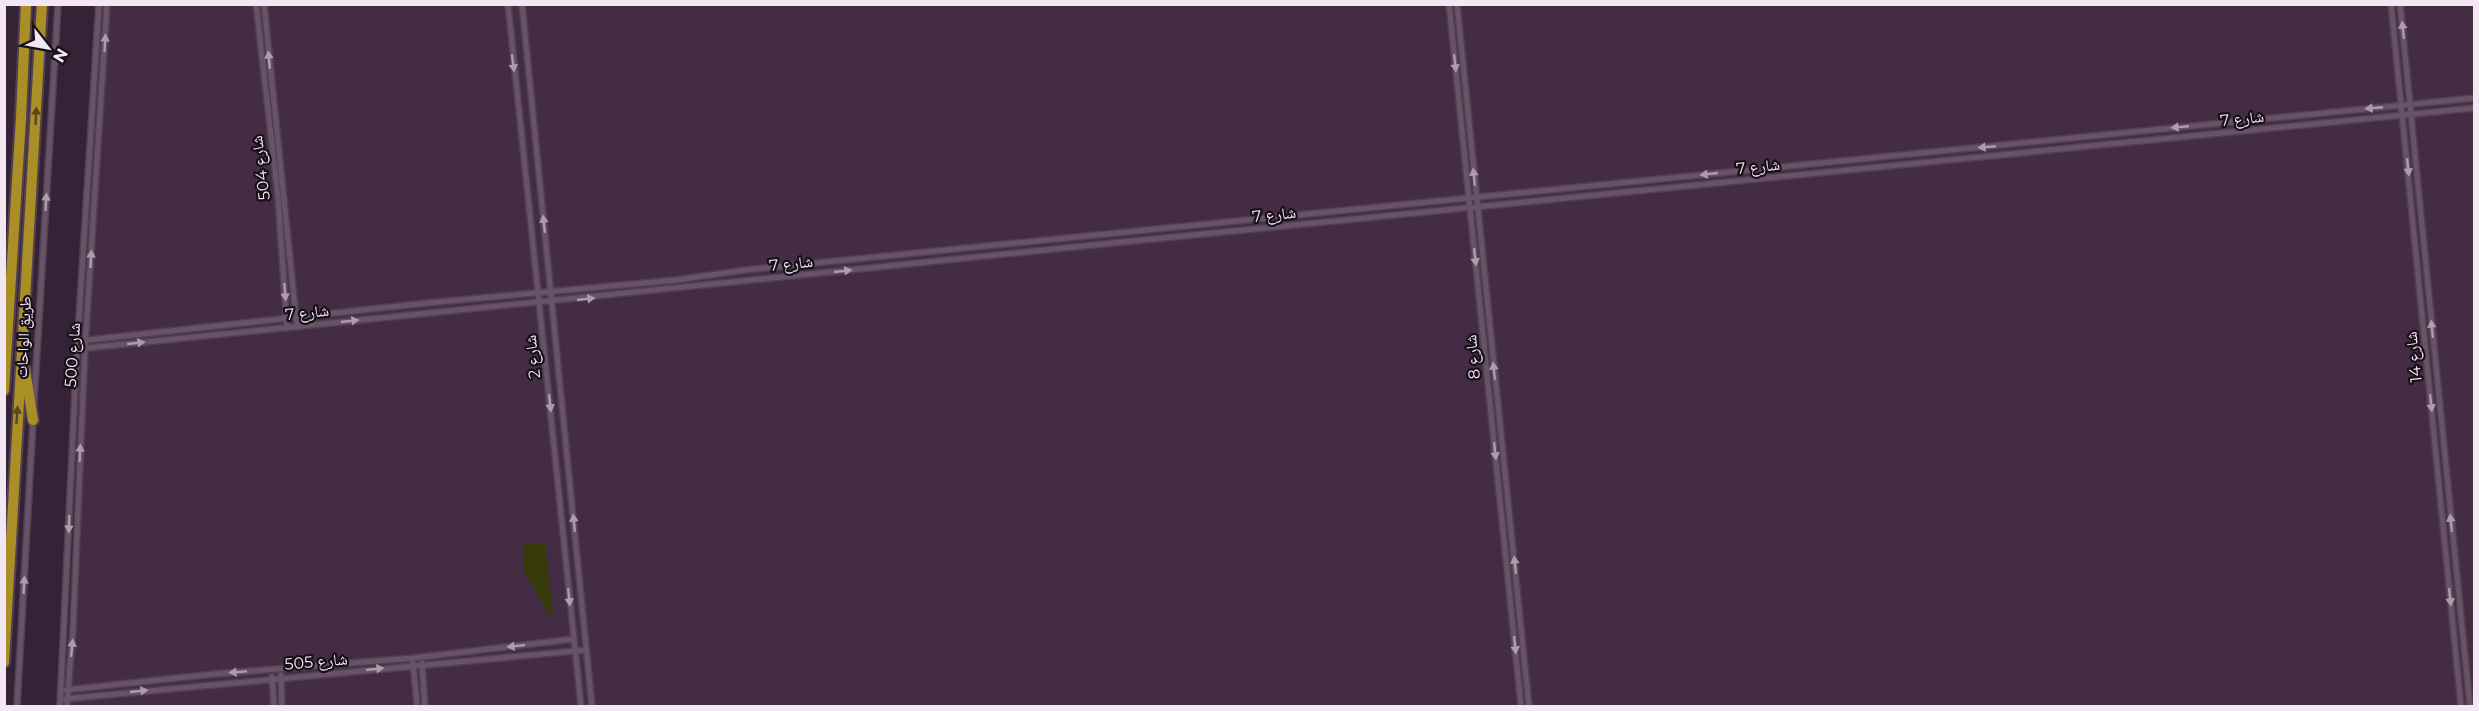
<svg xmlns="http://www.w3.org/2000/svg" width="2479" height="711" viewBox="0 0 2479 711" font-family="Montserrat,'Noto Naskh Arabic',sans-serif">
<rect width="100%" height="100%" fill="#362236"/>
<!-- built -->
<polygon fill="#442c44" points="99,5 2474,5 2474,706 70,706"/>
<!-- green -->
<polygon fill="#363b09" points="545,543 553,616 548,613 523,569 523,545"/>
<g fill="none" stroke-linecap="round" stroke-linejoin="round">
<!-- street casing -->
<g stroke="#514051" stroke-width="8">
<g id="street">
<polyline points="256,4 278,197 287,328"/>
<polyline points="264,4 297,327"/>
<polyline points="508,4 581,706"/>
<polyline points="522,4 592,706"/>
<polyline points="1449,4 1521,706"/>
<polyline points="1457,4 1529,706"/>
<polyline points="2391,4 2461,706"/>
<polyline points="2400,4 2470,706"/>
<polyline points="78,341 427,303 676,280 745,270 2474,98"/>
<path d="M77,349c346,-34 691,-70 1036,-106 454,-47 908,-90 1361,-135"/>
<polyline points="34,402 58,4"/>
<polyline points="413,662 417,706"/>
<polyline points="422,663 425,706"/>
<polyline points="281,675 282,706"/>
<polyline points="272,677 274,706"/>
<polyline points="65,690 214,674 413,658 574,639"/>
<polyline points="64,699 586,650"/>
<polyline points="17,706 33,421"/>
<polyline points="60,706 77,349 99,4"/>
<polyline points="67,706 73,629 85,348 107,4"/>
</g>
</g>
<!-- highway casing -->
<g stroke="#514051" stroke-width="14">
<g id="highway">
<polyline points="25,370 33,420"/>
<polyline points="4,390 21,118 26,4"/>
<polyline points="4,662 42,4"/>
</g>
</g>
<!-- street -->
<use href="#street" stroke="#685267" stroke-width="5"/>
<!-- highway -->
<use href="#highway" stroke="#a98f25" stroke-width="10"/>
</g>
<!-- one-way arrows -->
<defs><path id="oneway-solid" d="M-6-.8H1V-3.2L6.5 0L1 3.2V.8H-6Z" transform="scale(1.5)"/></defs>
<g fill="#ae9cae">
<use href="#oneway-solid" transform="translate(2403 30) rotate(-96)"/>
<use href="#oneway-solid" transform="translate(105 43) rotate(-87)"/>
<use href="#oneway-solid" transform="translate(269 60) rotate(-95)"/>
<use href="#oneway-solid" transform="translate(513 63) rotate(83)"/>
<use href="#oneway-solid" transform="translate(1455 63) rotate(84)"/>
<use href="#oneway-solid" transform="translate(2374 108) rotate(175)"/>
<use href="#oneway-solid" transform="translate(2180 127) rotate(175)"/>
<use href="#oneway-solid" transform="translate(1987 147) rotate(175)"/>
<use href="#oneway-solid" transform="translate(2408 167) rotate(84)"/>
<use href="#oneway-solid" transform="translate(1709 174) rotate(174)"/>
<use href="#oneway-solid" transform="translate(1474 177) rotate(-96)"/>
<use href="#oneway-solid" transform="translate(46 202) rotate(-87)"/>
<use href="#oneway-solid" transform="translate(544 224) rotate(-96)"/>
<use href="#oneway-solid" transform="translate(1475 257) rotate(84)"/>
<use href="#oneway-solid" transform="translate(91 259) rotate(-87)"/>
<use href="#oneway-solid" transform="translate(843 271) rotate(-6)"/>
<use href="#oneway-solid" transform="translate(285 292) rotate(86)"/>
<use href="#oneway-solid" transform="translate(586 299) rotate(-6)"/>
<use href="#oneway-solid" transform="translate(350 321) rotate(-6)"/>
<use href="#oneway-solid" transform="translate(2432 329) rotate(-96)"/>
<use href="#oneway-solid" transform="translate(136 343) rotate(-6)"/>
<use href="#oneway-solid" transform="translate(1494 371) rotate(-96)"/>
<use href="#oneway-solid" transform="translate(550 403) rotate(84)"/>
<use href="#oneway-solid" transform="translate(2431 403) rotate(84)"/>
<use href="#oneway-solid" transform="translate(1495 451) rotate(84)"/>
<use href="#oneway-solid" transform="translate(80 453) rotate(-87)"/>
<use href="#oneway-solid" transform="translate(574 523) rotate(-96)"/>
<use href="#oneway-solid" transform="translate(2451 523) rotate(-96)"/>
<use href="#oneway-solid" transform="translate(69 524) rotate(92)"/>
<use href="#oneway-solid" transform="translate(1515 565) rotate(-96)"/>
<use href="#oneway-solid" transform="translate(24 585) rotate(-87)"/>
<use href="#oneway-solid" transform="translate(569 597) rotate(84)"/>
<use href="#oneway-solid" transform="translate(2450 597) rotate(84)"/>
<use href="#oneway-solid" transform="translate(1515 645) rotate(84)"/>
<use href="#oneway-solid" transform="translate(516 646) rotate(174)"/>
<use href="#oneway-solid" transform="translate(72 648) rotate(-84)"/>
<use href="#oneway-solid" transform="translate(375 669) rotate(-6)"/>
<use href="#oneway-solid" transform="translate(238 672) rotate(175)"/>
<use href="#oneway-solid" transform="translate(139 691) rotate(-6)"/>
</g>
<g fill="#59491e">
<use href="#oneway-solid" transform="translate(36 116) rotate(-87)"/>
<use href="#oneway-solid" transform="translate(17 415) rotate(-86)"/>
</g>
<g text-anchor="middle" stroke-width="4.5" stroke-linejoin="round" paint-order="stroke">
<!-- street labels -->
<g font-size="16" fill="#f4e7f4" stroke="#180f18">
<text transform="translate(2242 118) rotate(-6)" y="6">شارع 7</text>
<text transform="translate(1758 166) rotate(-6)" y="6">شارع 7</text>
<text transform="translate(260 168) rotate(-97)" y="6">شارع 504</text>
<text transform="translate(1274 214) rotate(-6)" y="6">شارع 7</text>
<text transform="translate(791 263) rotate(-6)" y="6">شارع 7</text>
<text transform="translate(307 312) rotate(-6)" y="6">شارع 7</text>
<text transform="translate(23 337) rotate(-87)" y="6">طريق الواحات</text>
<text transform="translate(72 355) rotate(-86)" y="6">شارع 500</text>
<text transform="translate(532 357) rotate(-96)" y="6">شارع 2</text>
<text transform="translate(1472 357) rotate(-95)" y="6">شارع 8</text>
<text transform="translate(2413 357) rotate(-96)" y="6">شارع 14</text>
<text transform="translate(316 661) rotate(-5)" y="6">شارع 505</text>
</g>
</g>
<!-- border -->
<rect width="2479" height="711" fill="none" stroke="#f4e7f4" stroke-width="12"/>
<!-- north arrow -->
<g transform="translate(48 48) rotate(121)" stroke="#180f18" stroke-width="4.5" paint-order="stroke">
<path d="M0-4.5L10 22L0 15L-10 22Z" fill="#f4e7f4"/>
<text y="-9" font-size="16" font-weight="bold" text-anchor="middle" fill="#f4e7f4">N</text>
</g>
</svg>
